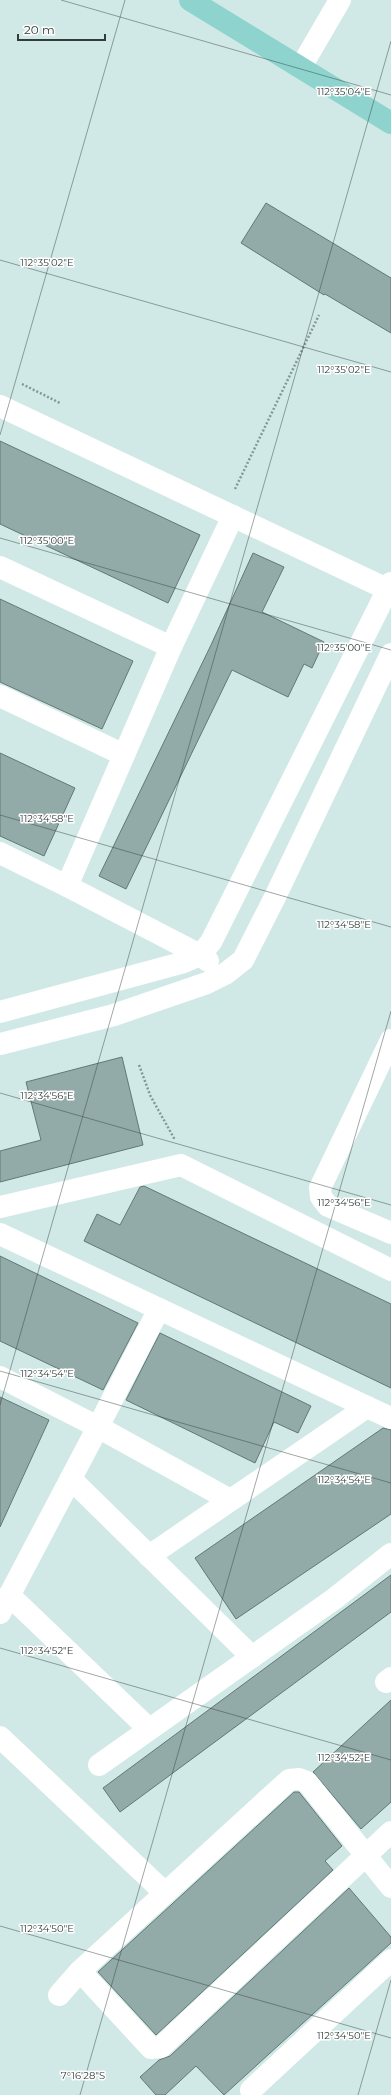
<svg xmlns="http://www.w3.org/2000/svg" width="391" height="2095" viewBox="0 0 391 2095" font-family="Montserrat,sans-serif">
<rect width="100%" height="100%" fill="#d0e9e6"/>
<!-- building -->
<g fill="#93aba8" stroke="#627875">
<polygon points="266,203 391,278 391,333 325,294 324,295 241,243"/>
<polygon points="0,441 200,535 168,603 0,524"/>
<polygon points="253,553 284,567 262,612 324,642 312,668 304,664 288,697 232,670 126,889 99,876 211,645"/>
<polygon points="0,599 133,661 102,729 0,682"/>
<polygon points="0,753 75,788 44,856 0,836"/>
<polygon points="122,1057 143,1145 0,1182 0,1151 41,1140 26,1082"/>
<polygon points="144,1186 391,1304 391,1388 84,1241 97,1214 120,1225 140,1187"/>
<polygon points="0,1256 138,1323 103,1390 0,1341"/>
<polygon points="160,1333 311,1406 298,1433 274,1422 255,1463 126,1400"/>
<polygon points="0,1397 49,1420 0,1527"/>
<polygon points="383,1428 391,1430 391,1514 236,1619 195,1558"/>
<polygon points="391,1575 391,1612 120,1812 103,1788"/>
<polygon points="391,1700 391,1802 361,1829 313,1772"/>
<polygon points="294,1792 299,1792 342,1846 325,1861 333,1870 156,2035 98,1972"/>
<polygon points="349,1888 391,1937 391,1943 224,2095 196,2066 165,2095 156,2095 140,2077 159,2060 170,2056"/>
</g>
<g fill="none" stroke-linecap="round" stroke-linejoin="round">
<!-- path -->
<g stroke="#859795" stroke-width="2.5" stroke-dasharray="2 2" stroke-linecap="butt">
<polyline points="22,384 60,403"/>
<polyline points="235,489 319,315"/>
<polyline points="139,1065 150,1095 175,1140"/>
</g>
<!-- minor -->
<g stroke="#fff" stroke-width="22">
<polyline points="301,67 340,0"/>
<polyline points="0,406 391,591"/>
<polyline points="0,567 171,647"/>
<polyline points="0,696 124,755"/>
<polyline points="0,853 67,886 200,955 208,961"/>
<polyline points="67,886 171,647 233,516"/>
<polyline points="0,1012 181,963 200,955 211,942 391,583"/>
<polyline points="391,1040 320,1188 321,1197 328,1206 391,1233"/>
<polyline points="0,1044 114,1015 207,983 225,974 243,960 275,897 391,654"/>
<polyline points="0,1207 181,1165 391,1270"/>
<polyline points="0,1234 367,1407"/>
<polyline points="159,1309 98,1427 230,1500"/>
<polyline points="0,1377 98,1427 0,1613"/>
<polyline points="71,1479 252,1657"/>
<polyline points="149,1556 367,1407 391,1418"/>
<polyline points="9,1595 149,1729"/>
<polyline points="386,1682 391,1678"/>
<polyline points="0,1737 165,1893"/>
<polyline points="99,1765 334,1599 391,1554"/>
<polyline points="80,1971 151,2048 161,2047 391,1832"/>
<polyline points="59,1995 80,1971 289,1780 299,1779 307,1782 391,1887"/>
<polyline points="251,2090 391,1960"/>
</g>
<!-- major -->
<polyline stroke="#8ed3cd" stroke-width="22" points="190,0 391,123"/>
</g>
<!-- ticks -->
<path fill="none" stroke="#323c3b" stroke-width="1" stroke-opacity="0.45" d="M61,0l330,95M0,260l391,112M0,435l125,-435M0,538l391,112M0,815l391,112M0,1093l391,112M0,1371l391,112M0,1405l391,-1364M0,1648l391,112M0,1926l391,112M80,2095l311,-1084M358,2095l33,-115"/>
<g font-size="10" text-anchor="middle" fill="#323c3b" stroke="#fff" stroke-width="3" stroke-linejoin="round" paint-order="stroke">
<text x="344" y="95">112°35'04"E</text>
<text x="47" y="266">112°35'02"E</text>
<text x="344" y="373">112°35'02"E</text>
<text x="47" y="544">112°35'00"E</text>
<text x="344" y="651">112°35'00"E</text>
<text x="47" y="822">112°34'58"E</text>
<text x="344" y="928">112°34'58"E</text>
<text x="47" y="1099">112°34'56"E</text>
<text x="344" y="1206">112°34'56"E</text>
<text x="47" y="1377">112°34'54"E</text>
<text x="344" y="1483">112°34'54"E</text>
<text x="47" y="1654">112°34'52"E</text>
<text x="344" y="1761">112°34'52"E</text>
<text x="47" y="1932">112°34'50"E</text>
<text x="344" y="2039">112°34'50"E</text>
<text x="83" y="2079">7°16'28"S</text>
</g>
<!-- scale -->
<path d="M18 34v6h87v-6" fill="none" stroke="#323c3b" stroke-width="2"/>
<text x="24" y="34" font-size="12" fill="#323c3b" stroke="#ffffff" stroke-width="3" paint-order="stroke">20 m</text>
</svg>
